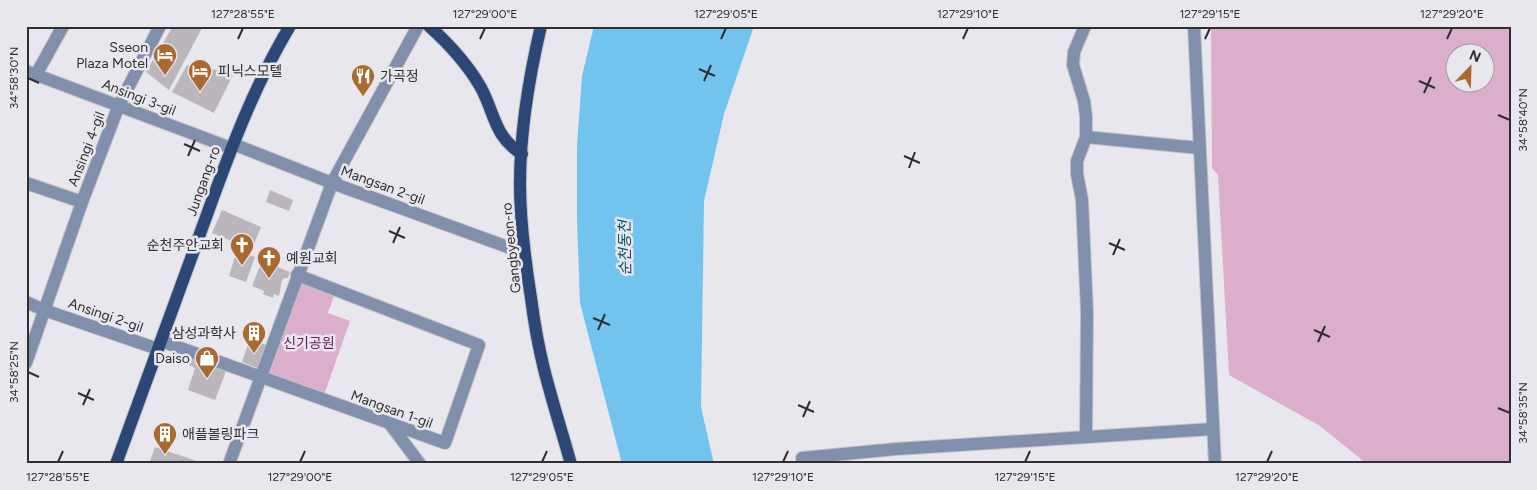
<svg xmlns="http://www.w3.org/2000/svg" width="1537" height="490" viewBox="0 0 1537 490" font-family="Figtree,'Noto Sans KR',sans-serif">
<rect width="100%" height="100%" fill="#e8e7ee"/>
<!-- green -->
<g fill="#dbaeca" fill-rule="evenodd">
<path d="M1211,26h300v438h-144l-47,-38 -91,-51 -11,-200 -6,-7zM1454,52h30v30h-30z"/>
<polygon points="299,280 335,293 328,313 350,321 324,395 269,375 268,364"/>
</g>
<!-- water -->
<polygon fill="#73c3ef" points="594,26 754,26 724,114 704,201 701,407 714,464 622,464 580,303 577,221 577,145 582,76"/>
<!-- building -->
<g fill="#bab6bc">
<polygon points="173,26 203,26 169,90 146,72"/>
<polygon points="187,65 234,73 214,113 172,92"/>
<polygon points="270,190 293,200 289,211 266,202"/>
<polygon points="222,210 261,227 252,249 212,233"/>
<polygon points="237,250 255,257 246,282 229,276"/>
<polygon points="262,261 290,272 288,278 285,278 282,280 279,296 274,294 273,298 263,294 264,291 252,286"/>
<polygon points="250,339 266,345 257,368 242,362"/>
<polygon points="191,356 228,366 215,400 188,390 195,368 189,365"/>
<polygon points="155,447 203,463 203,464 149,464"/>
</g>
<g fill="none" stroke-linecap="round" stroke-linejoin="round">
<!-- minor casing -->
<g stroke="#c3c2c8" stroke-width="14">
<g id="minor">
<polyline points="1085,26 1074,52 1073,65 1084,101 1086,117 1086,137 1077,161 1077,174 1082,200 1087,312 1086,436"/>
<polyline points="1194,26 1215,464"/>
<polyline points="26,71 231,148"/>
<polyline points="37,73 63,26"/>
<polyline points="1086,137 1199,148"/>
<polyline points="233,144 332,183 524,253"/>
<polyline points="26,183 82,202"/>
<polyline points="26,302 44,310 158,349"/>
<polyline points="161,341 445,443 479,345 297,275"/>
<polyline points="26,363 82,202 119,105 160,26"/>
<polyline points="390,424 420,464"/>
<polyline points="229,464 332,183 418,26"/>
<polyline points="803,464 802,458 896,449 1213,429"/>
</g>
</g>
<!-- major casing -->
<g stroke="#c3c2c8" stroke-width="14">
<g id="major">
<path d="M429,26c20,18 37,36 51,60 15,26 13,50 42,68"/>
<path d="M541,26c-12,51 -21,106 -21,158 0,38 5,76 11,114 3,23 7,47 13,71 8,32 18,63 27,95"/>
<path d="M116,464c27,-74 54,-148 81,-222 27,-74 52,-148 93,-216"/>
</g>
</g>
<!-- minor -->
<use href="#minor" stroke="#8090ac" stroke-width="12"/>
<!-- major -->
<use href="#major" stroke="#2c4776" stroke-width="12"/>
</g>
<!-- ticks -->
<path fill="none" stroke="#2f2f32" stroke-width="2" d="M238,39l5,-11M480,39l5,-11M721,39l5,-11M963,39l5,-11M1205,39l5,-11M1447,39l5,-11M699,69l16,7M28,78l11,5M704,81l7,-16M1419,81l16,7M1424,93l7,-16M1498,115l12,5M184,144l16,7M188,156l7,-16M904,156l16,7M909,168l6,-16M389,231l16,7M393,243l7,-16M1109,243l16,7M1113,255l7,-16M593,318l17,7M598,330l7,-16M1314,330l16,7M1318,342l7,-16M28,372l11,5M78,393l16,7M83,405l7,-16M798,405l16,7M1498,408l12,5M803,417l7,-16M58,462l5,-11M300,462l5,-11M542,462l5,-11M783,462l5,-11M1025,462l5,-11M1267,462l5,-11"/>
<!-- icons -->
<defs>
<g id="hotel-pin" transform="scale(1.25)"><path d="M0 17L-7.5 6A9.5 9.5 0 1 1 7.5 6Z" fill="#a96a31" stroke="#e8e7ee"/><path d="M-6-4.5h1.5V1H6V5H4.5V3h-9V5H-6ZM-4 0a1.8 1.8 0 1 1 3.6 0ZM.5 0V-2.5h3Q6-2.5 6 0Z" fill="#fff"/></g>
<g id="restaurant-pin" transform="scale(1.25)"><path d="M0 17L-7.5 6A9.5 9.5 0 1 1 7.5 6Z" fill="#a96a31" stroke="#e8e7ee"/><path d="M-5-6h1v4h1v-4h1v4h1v-4h1v5L-1.5 .5V6h-2V.5L-5-1ZM5-6V6H3V1.5H1.5Q1.5-4 5-6Z" fill="#fff"/></g>
<g id="church-pin" transform="scale(1.25)"><path d="M0 17L-7.5 6A9.5 9.5 0 1 1 7.5 6Z" fill="#a96a31" stroke="#e8e7ee"/><path d="M-1.2-6h2.4v3.5h3.3v2.4h-3.3V6h-2.4V-.1h-3.3v-2.4h3.3Z" fill="#fff"/></g>
<g id="building-pin" transform="scale(1.25)"><path d="M0 17L-7.5 6A9.5 9.5 0 1 1 7.5 6Z" fill="#a96a31" stroke="#e8e7ee"/><path d="M-4-6H4V6H1V3H-1V6H-4ZM-2.5-4.3h1.7v1.8h-1.7ZM.8-4.3h1.7v1.8H.8ZM-2.5-1h1.7V.8h-1.7ZM.8-1h1.7V.8H.8Z" fill="#fff"/></g>
<g id="shop-pin" transform="scale(1.25)"><path d="M0 17L-7.5 6A9.5 9.5 0 1 1 7.5 6Z" fill="#a96a31" stroke="#e8e7ee"/><path d="M-5-2.5h2.3a2.7 3.5 0 0 1 5.4 0H5L5.5 6h-11ZM-1.5-2.5h3a1.5 2.3 0 0 0-3 0Z" fill="#fff"/></g>
</defs>
<g fill-rule="evenodd">
<use href="#hotel-pin" x="165" y="55"/>
<use href="#hotel-pin" x="200" y="71"/>
<use href="#restaurant-pin" x="363" y="76"/>
<use href="#church-pin" x="242" y="245"/>
<use href="#church-pin" x="269" y="258"/>
<use href="#building-pin" x="254" y="333"/>
<use href="#shop-pin" x="207" y="358"/>
<use href="#building-pin" x="165" y="434"/>
</g>
<g text-anchor="middle" stroke-width="5" stroke-linejoin="round" paint-order="stroke">
<!-- poi labels -->
<g font-size="14" fill="#2f2f32" stroke="#e8e7ee" text-anchor="end">
<text x="148" y="52">Sseon<tspan x="148" dy="16">Plaza Motel</tspan></text>
<text x="218" y="76" text-anchor="start">피닉스모텔</text>
<text x="380" y="81" text-anchor="start">가곡정</text>
<text x="224" y="250">순천주안교회</text>
<text x="286" y="263" text-anchor="start">예원교회</text>
<text x="236" y="338">삼성과학사</text>
<text x="190" y="363">Daiso</text>
<text x="182" y="439" text-anchor="start">애플볼링파크</text>
</g>
<!-- street labels -->
<g font-size="14" fill="#2f2f32" stroke="#e8e7ee">
<text transform="translate(139 97) rotate(21)" y="5">Ansingi 3-gil</text>
<text transform="translate(86 149) rotate(-69)" y="5">Ansingi 4-gil</text>
<text transform="translate(203 181) rotate(-70)" y="5">Jungang-ro</text>
<text transform="translate(383 185) rotate(20)" y="5">Mangsan 2-gil</text>
<text transform="translate(511 248) rotate(-96)" y="5">Gangbyeon-ro</text>
<text transform="translate(106 315) rotate(19)" y="5">Ansingi 2-gil</text>
<text transform="translate(392 409) rotate(20)" y="5">Mangsan 1-gil</text>
</g>
<!-- park labels -->
<g font-size="14" fill="#6c1c57" stroke="#e8e7ee">
<text x="309" y="348">신기공원</text>
</g>
<!-- water labels -->
<g font-size="15" font-style="italic" fill="#084c69" stroke="#e8e7ee">
<text transform="translate(625 248) rotate(-91)" y="5">순천동천</text>
</g>
</g>
<!-- border -->
<rect width="1537" height="490" fill="none" stroke="#e8e7ee" stroke-width="55"/>
<!-- north arrow -->
<g transform="translate(1470 68) rotate(23)"><circle r="24" fill="#e8e7ee" stroke="#9e9da3"/>
<path d="M0-4L9 19L0 12L-9 19Z" fill="#a96a31"/>
<text y="-8" font-size="14" font-weight="bold" text-anchor="middle" fill="#2f2f32">N</text>
</g>
<rect x="28" y="28" width="1482" height="434" fill="none" stroke="#2f2f32" stroke-width="2"/>
<g font-size="12" text-anchor="middle" fill="#2f2f32">
<text x="243" y="18">127°28'55"E</text>
<text x="485" y="18">127°29'00"E</text>
<text x="726" y="18">127°29'05"E</text>
<text x="968" y="18">127°29'10"E</text>
<text x="1210" y="18">127°29'15"E</text>
<text x="1452" y="18">127°29'20"E</text>
<text transform="translate(14 78) rotate(-90)" y="4">34°58'30"N</text>
<text transform="translate(1523 120) rotate(-90)" y="4">34°58'40"N</text>
<text transform="translate(14 372) rotate(-90)" y="4">34°58'25"N</text>
<text transform="translate(1523 413) rotate(-90)" y="4">34°58'35"N</text>
<text x="58" y="481">127°28'55"E</text>
<text x="300" y="481">127°29'00"E</text>
<text x="542" y="481">127°29'05"E</text>
<text x="783" y="481">127°29'10"E</text>
<text x="1025" y="481">127°29'15"E</text>
<text x="1267" y="481">127°29'20"E</text>
</g>
</svg>
